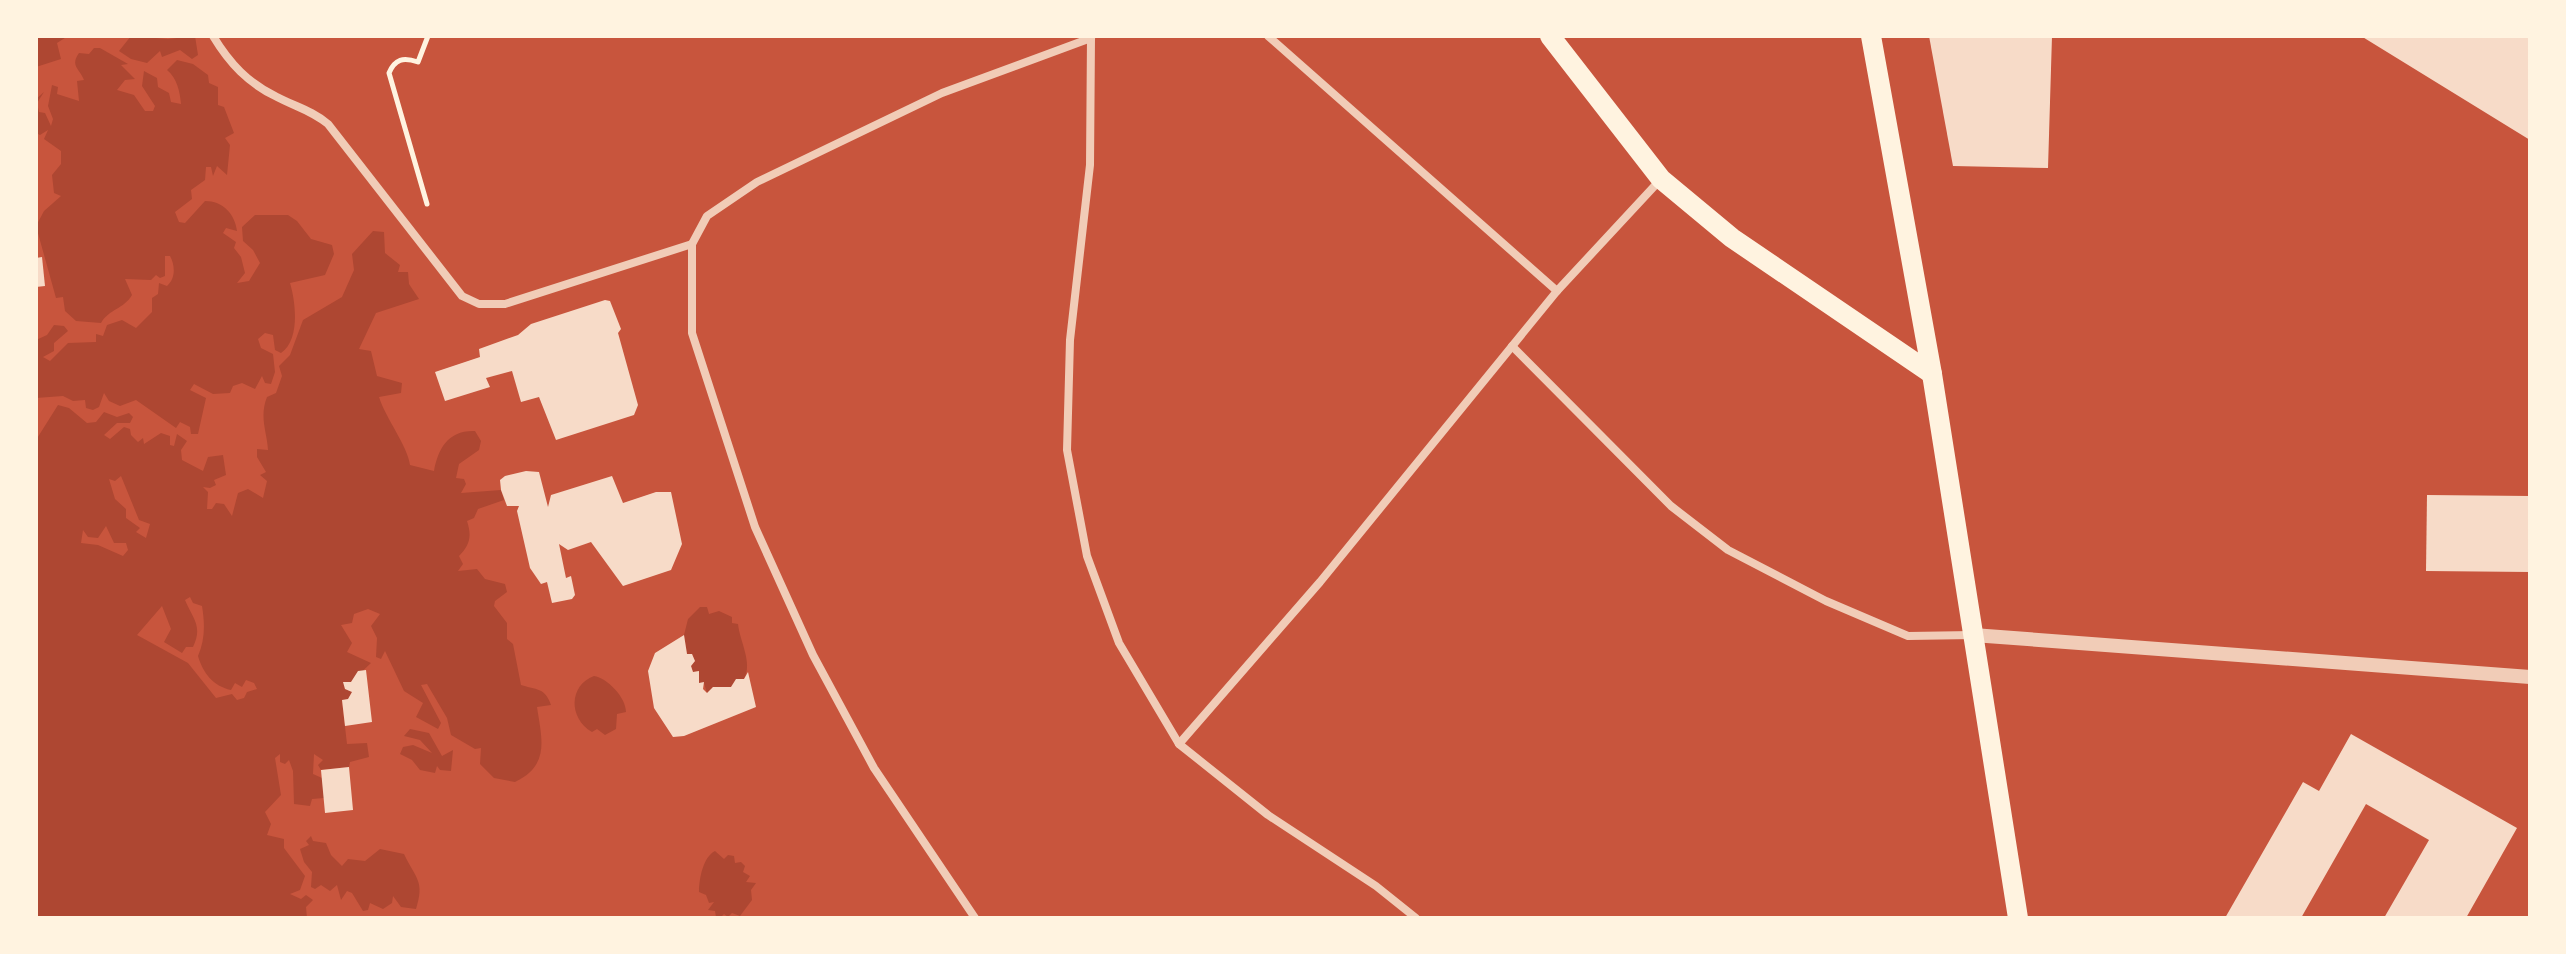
<svg xmlns="http://www.w3.org/2000/svg" width="2566" height="954" viewBox="0 0 2566 954" font-family="'Varela Round',sans-serif">
<rect width="100%" height="100%" fill="#c8553d"/>
<!-- green -->
<g fill="#ae4732" fill-rule="evenodd">
<polygon points="36,36 68,36 57,43 61,59 36,67"/>
<polygon points="131,36 168,39 195,36 198,55 192,59 180,50 162,57 160,51 147,63 131,59 119,51"/>
<path d="M94,48h6l28,16 -7,1 14,14 -10,1 -8,10 17,5 11,16h8l2,-5 -13,-20 2,-15 13,7 1,9 11,6 2,9 10,2c-1,-12 -4,-26 -14,-34l10,-10 16,4 15,11 1,8 9,4v18l6,2 10,26 -9,5 5,7 -3,30 -10,-9 -4,10 -2,-9h-5l-1,13 -14,10 1,9 -17,13 4,10 6,1 20,-22c18,0 30,13 32,30l-11,-3 -3,5 13,9 -2,6 7,9 4,16 -8,10 12,-2 11,-18 -7,-13 -10,-9 -1,-14 13,-12h33l9,6 14,18 21,6 2,9 -9,21 -35,8c6,20 10,57 -9,70l-6,-3 -2,-15 -8,-2 -7,6 3,9 12,6 2,18 -4,12 -6,-1 -3,-7 -7,13 -13,-6 -9,3 -3,7 -17,1 -19,-10 -4,6 16,8 -8,36h-7l-1,-7 -10,-5 -4,6 -40,-28 -16,6 -11,-5 -5,-8 -5,14 -6,3 -7,-2 -1,-8 -12,1 -10,-5 -27,2v-58l11,-5 7,-10 10,1 4,5 -14,12v8l-11,6 7,4 18,-18 28,-1v-8l7,2 4,-11 15,-5 14,8 16,-16v-14l6,-4 1,-11 8,3c9,-8 8,-21 3,-30h-5v20l-5,2 -4,-3 -5,5 -26,-1 7,16c-8,14 -23,14 -31,28l-25,-2 -11,-10 -2,-14 -7,1 -20,-72 8,-15 17,-15 -7,-3 -2,-18 9,-11v-13l-17,-12 4,-9 -8,5 -4,-2v-34l8,-7 -7,11 2,9 6,1 6,13 2,-7 -5,-13 4,-21 6,2 -1,7 22,7 -2,-20 7,-1c-5,-12 -14,-14 -5,-27l10,1z"/>
<path d="M373,231l11,1 1,21 15,12 -2,7h10l1,12 10,15 -43,14 -17,36 12,2 6,25 25,7 -1,10 -22,4c7,22 28,48 31,68l24,6c4,-22 14,-41 41,-40l6,10 -2,9 -20,14 -3,14 8,1 2,5 -5,9 40,-3 3,10 -26,9 -4,9 -7,3c5,15 3,24 -8,35l4,8 -5,7 19,-2 8,10 20,5 2,8 -12,9 -1,5 13,17v16l6,5 8,41c15,5 24,2 30,20l-14,2c5,33 13,58 -22,75l-21,-4 -14,-14 1,-16 -6,1 -24,-14 -4,-17 -20,-34 -6,1 20,38 -3,6 -22,-12 7,-14 -19,-12 -19,-40 -4,8 -5,-2 1,-19 -6,-12 9,-12 -12,-5 -14,5 -2,9 -11,2 11,18 -5,9 24,11 -20,19 -7,1 1,6 7,3 -4,7 -6,2 5,43 20,-1 2,14 -19,5 -1,5 -28,3 -3,-5 5,-5 -9,-6 -1,20 9,4 2,20 -12,1 -2,7 -16,-2 -1,-33 -4,-11 -4,4 -5,-2v-8l-5,4 6,37 -16,17 6,12 -4,11 17,4v9l21,28 -5,14 -10,4 11,5 5,-4 7,5 -7,7 1,11h-271v-478l22,-35 11,3 18,15 9,-1 8,-10 13,5 12,-4 4,4 -3,6h-13l-13,12 6,4 14,-12 6,2 1,6 7,7 5,-4 1,6 17,-11 9,3v9l4,1 3,-12 10,7 -6,9 1,10 21,11 5,-14 15,-2 3,20 -12,5 2,5 -6,3 -7,-1 5,5 -1,17h5l4,-6 8,1 8,12 6,-23 10,-4 15,9 4,-17 -7,-6 6,-3 -9,-15v-8l11,1c-1,-18 -9,-33 -1,-53l9,-4 6,-17 -3,-10 11,-11 13,-35 39,-23 12,-27 -2,-16zM121,476l18,44 11,4 -4,14 -10,-6 4,-4 -14,-10v-9l-11,-10 -6,-20 6,2zM106,526l8,17h12l2,7 -5,6 -25,-11 -17,-2 2,-13 5,7 10,1zM190,597l3,6 9,3c3,18 3,34 -4,50 5,17 15,30 33,34l4,-7 7,4 4,-7 8,3 3,6 -10,3 -3,6 -7,2 -5,-6 -16,4 -28,-35 -51,-28 25,-29 9,23 -7,13 18,11 4,-6h7c10,-21 0,-28 -8,-47z"/>
<path d="M700,607h7l2,7 10,-3 13,6v6l6,1c2,18 15,39 6,55l-8,1 -5,7h-18l-6,6 -3,-10h-5v-12l-6,1 -2,-6 4,-5 -3,-7h-5l-3,-19 4,-16z"/>
<path d="M594,676c13,2 32,21 32,36l-9,2 -1,15 -11,6 -8,-6 -5,3c-24,-14 -23,-47 2,-56z"/>
<polygon points="410,729 429,733 442,756 453,750 451,771 440,770 437,766 435,773 420,770 412,760 400,754 403,747 413,745 432,753 420,740 404,736"/>
<path d="M311,836l2,5 13,2 5,12 11,11 6,-7 17,2 15,-12 24,5c12,25 21,27 12,55l-15,-2 -8,-11 -1,7 -9,6 -13,-6 -2,7 -5,1 -11,-18 -5,-2 -6,9 -4,-15 -7,6 -9,-6 -6,4 -4,-2 1,-15 -8,-10 -4,-13 9,-4 -3,-4z"/>
<path d="M715,851l9,8 4,-4 6,1 1,7 6,-1 4,4 -2,6 7,4 -4,6 10,1 -5,7 1,10 -12,16 -8,-3 -4,4 -4,-3 -4,4 -4,-1 -1,-6 -7,-1 6,-8 -5,1 -3,-8 -7,-3c0,-13 4,-35 16,-41z"/>
</g>
<!-- building -->
<g fill="#f7dbc8">
<polygon points="1929,36 2052,36 2048,168 1953,166"/>
<polygon points="2361,36 2530,36 2530,140"/>
<polygon points="42,257 45,286 36,287 36,258"/>
<polygon points="605,300 610,301 621,329 618,333 638,405 634,415 556,440 539,397 521,402 512,371 486,378 490,387 445,401 435,372 480,357 479,349 518,335 531,324"/>
<polygon points="526,471 539,472 548,507 551,495 612,476 623,503 656,492 671,492 682,544 671,570 623,586 591,542 568,550 559,544 566,578 571,576 575,595 572,599 552,603 547,582 541,584 530,568 517,511 519,506 507,506 501,490 500,480 505,476"/>
<polygon points="2427,495 2530,496 2530,572 2426,571"/>
<polygon points="684,635 687,654 692,654 695,661 691,666 693,672 699,671 699,683 704,682 703,689 707,693 713,687 731,687 736,679 744,679 748,672 756,707 684,736 673,737 654,708 648,671 655,653"/>
<polygon points="366,670 372,722 345,726 342,700 348,699 352,692 345,689 343,682 351,682 358,671"/>
<polygon points="2351,734 2517,828 2466,918 2384,918 2429,840 2366,804 2301,918 2225,918 2303,782 2319,791"/>
<polygon points="349,767 353,810 325,813 321,770"/>
</g>
<g fill="none" stroke-linecap="round" stroke-linejoin="round">
<!-- path -->
<path stroke="#fff3e0" stroke-width="5" d="M427,204l-38,-131c6,-14 14,-16 29,-11l10,-26"/>
<!-- minor -->
<g stroke="#f1ccb7" stroke-width="8">
<path d="M213,36c17,28 35,47 64,61 19,10 34,13 51,27l134,172 17,8h26l187,-60"/>
<polyline points="1268,36 1557,291"/>
<polyline points="1091,37 1090,165 1070,340 1067,450 1087,556 1119,643 1179,744 1268,815 1376,886 1416,918"/>
<polyline points="1512,346 1671,506 1728,550 1826,601 1908,636 1973,635"/>
<polyline points="1179,744 1320,582 1557,291 1661,179"/>
<polyline points="975,918 874,768 813,655 755,527 692,333 692,244 707,216 757,182 942,93 1091,38"/>
</g>
<!-- tertiary -->
<polyline stroke="#f1ccb7" stroke-width="14" points="1973,635 2530,677"/>
<!-- primary -->
<g stroke="#fff3e0" stroke-width="20">
<polyline points="1550,36 1661,179 1732,238 1932,374"/>
<polyline points="1871,36 1932,374 2018,918"/>
</g>
</g>
<!-- border -->
<rect width="2566" height="954" fill="none" stroke="#fff3e0" stroke-width="76"/>
</svg>
